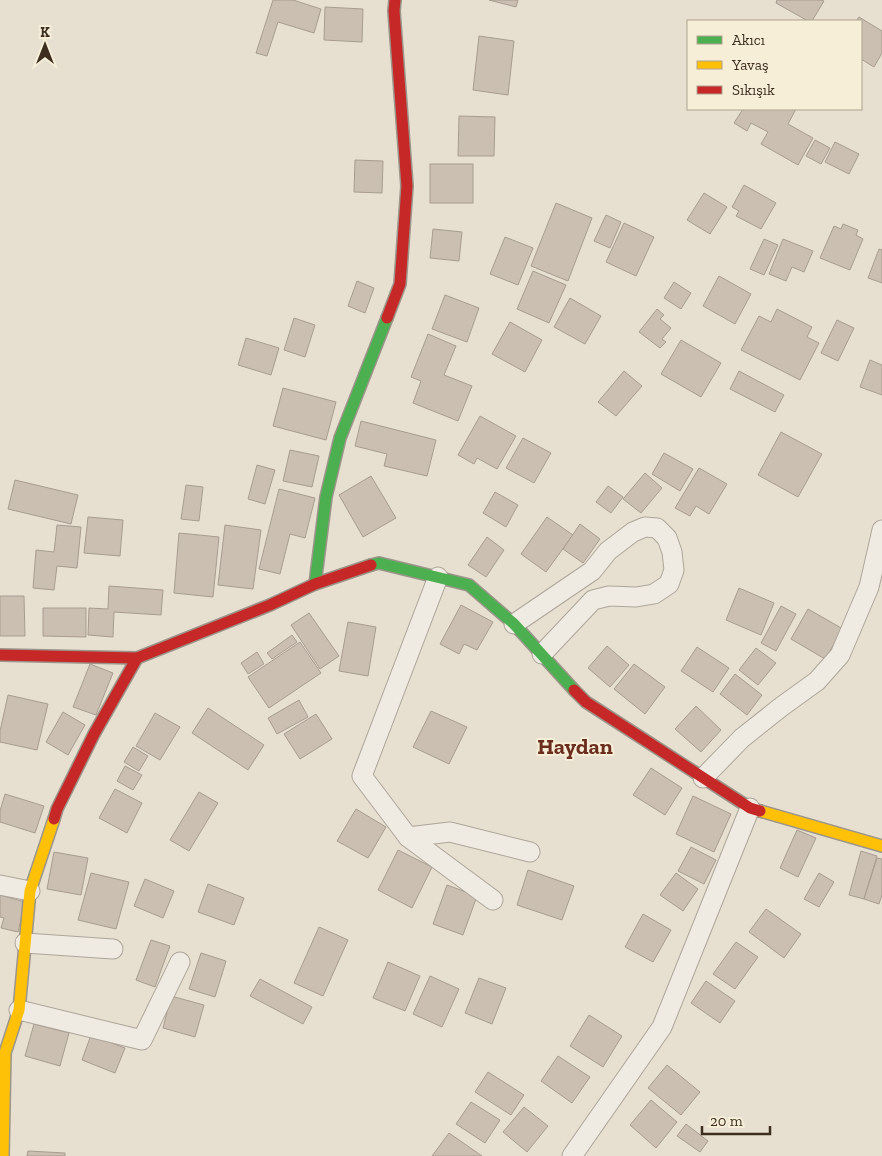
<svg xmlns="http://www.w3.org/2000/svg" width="882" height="1156" viewBox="0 0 882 1156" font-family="'Zilla Slab',serif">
<rect width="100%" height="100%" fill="#e7e0d1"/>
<!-- building -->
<g fill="#cbbfb2" stroke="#a89c90">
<polygon points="273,0 293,0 321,9 314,33 278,22 267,56 256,53"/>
<polygon points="489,0 518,0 516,7"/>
<polygon points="777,0 821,0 824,1 812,21 808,21 776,3"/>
<polygon points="325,7 363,9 362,42 324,40"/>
<polygon points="859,17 882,31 882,53 874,67 861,59 861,21 856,21"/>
<polygon points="479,36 514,41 508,95 473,90"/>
<polygon points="743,109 796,109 788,124 813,138 798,165 761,144 768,132 751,123 747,131 734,123"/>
<polygon points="459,116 495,117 494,156 458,156"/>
<polygon points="815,140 830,148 821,164 806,156"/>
<polygon points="835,142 859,154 849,174 825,162"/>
<polygon points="355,160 383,161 382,193 354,192"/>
<rect x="430" y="164" width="43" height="39"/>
<polygon points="744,185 776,203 761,229 736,216 739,211 732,207"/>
<polygon points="704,193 727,207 710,234 687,220"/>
<polygon points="556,203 592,218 568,281 531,266"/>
<polygon points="606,215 621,222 610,248 594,241"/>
<polygon points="624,223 654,237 636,276 606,262"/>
<polygon points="843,224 858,230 856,235 863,239 850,270 820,258 834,226 841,229"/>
<polygon points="433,229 462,232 459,261 430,258"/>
<polygon points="505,237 533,248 518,285 490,274"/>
<polygon points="764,239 778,245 764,275 750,269"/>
<polygon points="783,239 813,251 804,272 792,267 786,281 769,274"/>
<polygon points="879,249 882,250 882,283 868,278"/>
<polygon points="533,271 566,285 549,323 517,309"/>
<polygon points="719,276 751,294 735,324 703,306"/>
<polygon points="357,281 374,288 365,313 348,306"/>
<polygon points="674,282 691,293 681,309 664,298"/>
<polygon points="445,295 479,308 467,342 432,329"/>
<polygon points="570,298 601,316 585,344 554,327"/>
<polygon points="657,309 664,315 660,319 671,328 662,339 666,342 660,348 639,332"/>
<polygon points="777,309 812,327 807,337 819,343 800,380 741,350 759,316 771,322"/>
<polygon points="294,318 315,325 305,357 284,350"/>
<polygon points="837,320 854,328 838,361 821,353"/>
<polygon points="510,322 542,340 525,372 492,354"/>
<polygon points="428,334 456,346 444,375 472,386 458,421 413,403 421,381 411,377"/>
<polygon points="246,338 279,348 271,375 238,365"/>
<polygon points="681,340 721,363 701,397 661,374"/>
<polygon points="870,360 882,365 882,395 860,387"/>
<polygon points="624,371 642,386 616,416 598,402"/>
<polygon points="739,371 784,395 775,412 730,389"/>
<polygon points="283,388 336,402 326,440 273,426"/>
<polygon points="480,416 516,436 497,469 477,458 474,464 458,455"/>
<polygon points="361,421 436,440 427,476 384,466 387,454 355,446"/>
<polygon points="781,432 822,454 798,497 758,475"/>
<polygon points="523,438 551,453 534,483 506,468"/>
<polygon points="290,450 319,456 312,487 283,481"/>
<polygon points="664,453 693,469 680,491 652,474"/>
<polygon points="257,465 275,470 265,504 248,499"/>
<polygon points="699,468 727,484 709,514 696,506 690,516 675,508"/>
<polygon points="645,473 662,488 641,513 623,499"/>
<polygon points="371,476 396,518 363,537 339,495"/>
<polygon points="15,480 78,495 71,524 8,509"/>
<polygon points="186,485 203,487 199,521 181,519"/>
<polygon points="608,486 623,497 611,513 596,502"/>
<polygon points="279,489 315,498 305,538 290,534 280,574 259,569"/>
<polygon points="495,492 518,505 506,527 483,513"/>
<polygon points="88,517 123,520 120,556 84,553"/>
<polygon points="547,517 573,535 546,572 521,554"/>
<polygon points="580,524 600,539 583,563 563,549"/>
<polygon points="57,525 81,527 77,568 57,566 54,590 33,588 36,550 54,552"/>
<polygon points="225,525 261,530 253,589 218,585"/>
<polygon points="179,533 219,537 213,597 174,593"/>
<polygon points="487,537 504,550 486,577 468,565"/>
<polygon points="109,586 163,590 161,615 114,612 113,637 88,635 89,608 108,609"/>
<polygon points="739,588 774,603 761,635 726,620"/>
<polygon points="0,596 24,596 25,636 0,636"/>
<polygon points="461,605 493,622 477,650 464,644 459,654 440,644"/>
<polygon points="781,606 796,614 776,651 761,643"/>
<polygon points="43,608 86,608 86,637 43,636"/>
<polygon points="808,609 843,629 825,659 791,639"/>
<polygon points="309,613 339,656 320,669 291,625"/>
<polygon points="348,622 376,627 368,676 339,671"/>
<polygon points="292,635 297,642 272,659 267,653"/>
<polygon points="300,642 321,673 269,708 248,677"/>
<polygon points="607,646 629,665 610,687 588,668"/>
<polygon points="697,647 729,668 713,692 681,671"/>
<polygon points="756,648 776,663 758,685 739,670"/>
<polygon points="257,652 264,664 248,674 241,663"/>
<polygon points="90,664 113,673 96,715 73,707"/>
<polygon points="634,664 665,687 645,714 614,689"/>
<polygon points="735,674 762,695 747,715 720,694"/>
<polygon points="8,695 48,704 37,750 0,742 0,731"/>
<polygon points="299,700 308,717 277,734 268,718"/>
<polygon points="696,706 721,730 701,752 675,729"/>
<polygon points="208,708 264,745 248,770 192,733"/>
<polygon points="431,711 467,727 449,764 413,747"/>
<polygon points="63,712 85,725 68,755 46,742"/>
<polygon points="155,713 180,727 160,760 136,746"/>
<polygon points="316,714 332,739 300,759 284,734"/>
<polygon points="133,747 148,756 139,771 124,762"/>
<polygon points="125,766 142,775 133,790 117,781"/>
<polygon points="651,768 682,788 665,815 633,795"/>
<polygon points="115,789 142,803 127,833 99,818"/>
<polygon points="199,792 218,803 189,851 170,840"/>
<polygon points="5,794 44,806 35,833 0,822 0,811"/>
<polygon points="693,796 731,814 714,852 676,834"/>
<polygon points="356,809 386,827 368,858 337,841"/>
<polygon points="797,830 816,838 798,877 780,868"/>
<polygon points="691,847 716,860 704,884 678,871"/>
<polygon points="398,850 432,867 412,908 378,890"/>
<polygon points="861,851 877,856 864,899 849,895"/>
<polygon points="54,852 88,858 81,895 47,889"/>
<polygon points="877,858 882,859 882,895 879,904 864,899"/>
<polygon points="528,870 574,886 562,920 517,905"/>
<polygon points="91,873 129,882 116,929 78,920"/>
<polygon points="676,873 698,889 683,911 660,895"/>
<polygon points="819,873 834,882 819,907 804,899"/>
<polygon points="145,879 174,891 163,918 134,906"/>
<polygon points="208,884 244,898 234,925 198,912"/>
<polygon points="447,885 477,896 463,935 433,924"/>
<polygon points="0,895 25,902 18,932 1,928 4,918 0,917"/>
<polygon points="766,909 801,934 784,958 749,932"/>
<polygon points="643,914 671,930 653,962 625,947"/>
<polygon points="319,927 348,940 323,996 294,983"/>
<polygon points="151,940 170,946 155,987 136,980"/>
<polygon points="736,942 758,957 735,989 713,974"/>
<polygon points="201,953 226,961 215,997 189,989"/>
<polygon points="388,962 420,976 405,1011 373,998"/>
<polygon points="430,976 459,989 442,1027 413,1014"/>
<polygon points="479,978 506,988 492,1024 465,1013"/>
<polygon points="260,979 312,1007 303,1024 250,996"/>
<polygon points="706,981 735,1001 720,1023 691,1003"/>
<polygon points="171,996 204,1005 195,1037 163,1028"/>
<polygon points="589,1015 622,1036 603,1067 570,1046"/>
<polygon points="34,1024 69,1033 60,1066 25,1056"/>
<polygon points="91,1035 125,1048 115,1073 82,1060"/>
<polygon points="558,1056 590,1077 572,1103 541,1081"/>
<polygon points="667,1065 700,1092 681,1115 648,1088"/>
<polygon points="488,1072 524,1095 511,1115 475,1092"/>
<polygon points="651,1100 677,1122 656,1148 630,1125"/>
<polygon points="471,1102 500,1120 485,1143 456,1124"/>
<polygon points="524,1107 548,1126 527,1152 503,1132"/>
<polygon points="686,1124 708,1141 700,1152 677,1136"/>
<polygon points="449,1133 482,1156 432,1156"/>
<polygon points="28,1151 65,1153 65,1156 27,1156"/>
</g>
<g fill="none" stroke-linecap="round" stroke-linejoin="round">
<!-- street casing -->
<g stroke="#ada599" stroke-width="21">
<g id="street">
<polyline points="438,577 362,776 408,837 493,900"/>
<polyline points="514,624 592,571 608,551 633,532 645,527 657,528 667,538 672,552 674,570 669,584 654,594 636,597 609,596 593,600 542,654"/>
<polyline points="703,778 742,738 781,707 817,681 840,655 869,587 882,530"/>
<polyline points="408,837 450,832 530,852"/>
<polyline points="0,885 30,891"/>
<polyline points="25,943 113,949"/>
<polyline points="19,1010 142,1040 180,962"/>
<polyline points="572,1156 662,1027 750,808"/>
</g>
</g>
<!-- fast casing -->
<g stroke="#9c958a" stroke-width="14">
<g id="fast">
<polyline points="371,565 379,563 469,585 514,624 574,690"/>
<polyline points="315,584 326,497 340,438 387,318"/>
</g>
</g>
<!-- slow casing -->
<g stroke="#9c958a" stroke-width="14">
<g id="slow">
<polyline points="760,811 882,846"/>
<polyline points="3,1156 5,1053 19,1010 30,891 54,819"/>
</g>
</g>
<!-- jam casing -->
<g stroke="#9c958a" stroke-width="14">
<g id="jam">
<polyline points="387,318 400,284 407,186 394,11 395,0"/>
<polyline points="0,655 137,658 270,605 315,584 371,565"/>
<polyline points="574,690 586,702 750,808 760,811"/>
<polyline points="54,819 57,809 94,734 137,658"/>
</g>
</g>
<!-- street -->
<use href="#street" stroke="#efebe3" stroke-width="19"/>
<!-- fast -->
<use href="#fast" stroke="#4caf50" stroke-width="11"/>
<!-- slow -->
<use href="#slow" stroke="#ffc107" stroke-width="11"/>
<!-- jam -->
<use href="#jam" stroke="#c62828" stroke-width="11"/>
</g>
<g text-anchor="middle" stroke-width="4" stroke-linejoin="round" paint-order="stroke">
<!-- quarter labels -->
<g font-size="22" font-weight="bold" fill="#6b2e1e" stroke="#f7eed8">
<text x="575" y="754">Haydan</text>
</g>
</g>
<!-- legend -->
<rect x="687" y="20" width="175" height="90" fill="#f7eed8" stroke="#ada18e"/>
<rect x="697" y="36" width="25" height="8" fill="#4caf50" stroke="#ada18e"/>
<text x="732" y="45" font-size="15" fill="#3d2e20">Akıcı</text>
<rect x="697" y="61" width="25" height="8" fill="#ffc107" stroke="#ada18e"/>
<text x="732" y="70" font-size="15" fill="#3d2e20">Yavaş</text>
<rect x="697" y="86" width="25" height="8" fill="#c62828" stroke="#ada18e"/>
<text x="732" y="95" font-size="15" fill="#3d2e20">Sıkışık</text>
<!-- north arrow -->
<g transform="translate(45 45)" stroke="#f7eed8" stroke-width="4" paint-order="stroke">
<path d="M0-4L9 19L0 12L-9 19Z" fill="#3d2e20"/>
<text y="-8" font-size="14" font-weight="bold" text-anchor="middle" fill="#3d2e20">K</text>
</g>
<!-- scale -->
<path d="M702 1126v8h68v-8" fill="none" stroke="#3d2e20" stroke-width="2.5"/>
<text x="710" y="1126" font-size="15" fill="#3d2e20" stroke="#f7eed8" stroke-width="4" paint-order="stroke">20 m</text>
</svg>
